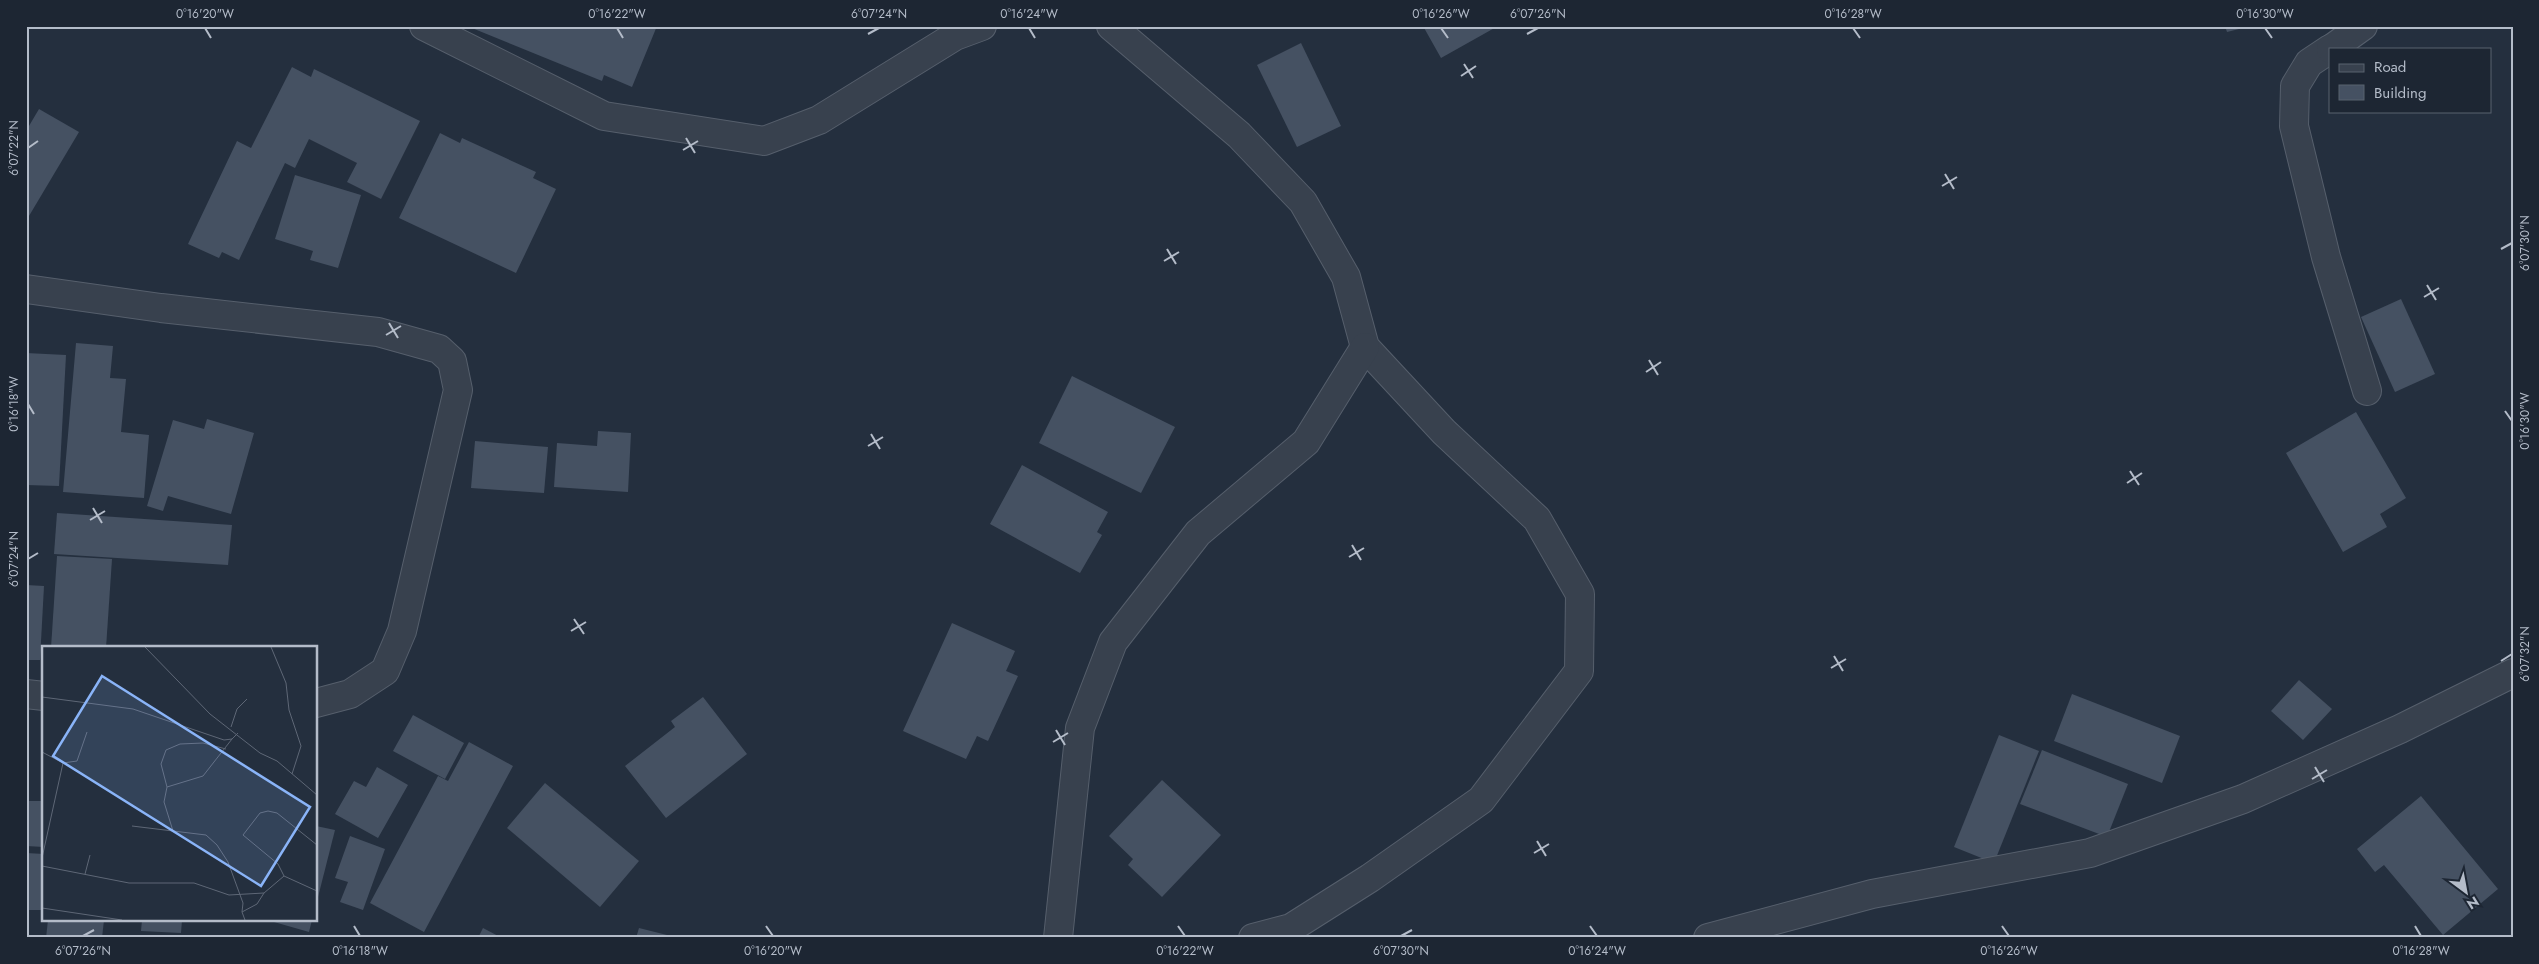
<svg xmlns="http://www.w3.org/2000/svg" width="2539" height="964" viewBox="0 0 2539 964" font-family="Jost,sans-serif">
<rect width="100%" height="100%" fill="#242f3e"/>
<!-- building -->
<g fill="#455162">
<polygon points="467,26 657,26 632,87 604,75 602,81"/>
<polygon points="1423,26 1498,26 1441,58"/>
<polygon points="2225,26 2247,26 2247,27 2227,32"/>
<polygon points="1301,43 1341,126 1297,147 1257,65"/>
<polygon points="292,67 311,77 314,69 420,121 381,199 347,182 357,163 309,139 295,168 285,163 239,260 222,252 219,258 188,244 237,141 251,148"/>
<polygon points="39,109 79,132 26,221 26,131"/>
<polygon points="440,133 460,143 462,138 536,172 533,178 556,189 516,273 399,218"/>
<polygon points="295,175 361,195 338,268 310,260 313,251 275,239"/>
<polygon points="2401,299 2435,374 2395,392 2361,317"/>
<polygon points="76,343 113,346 110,378 126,379 121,432 149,435 144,498 63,492"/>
<polygon points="26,353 66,355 59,486 26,485"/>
<polygon points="1072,376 1175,427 1141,493 1039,443"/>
<polygon points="2356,412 2406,498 2380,514 2387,527 2343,552 2286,453"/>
<polygon points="207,419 254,433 231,514 168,496 163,511 147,506 173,420 204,429"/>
<polygon points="598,431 631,433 628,492 554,487 557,443 597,446"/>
<polygon points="475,441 548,447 544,493 471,488"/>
<polygon points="1022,465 1108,512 1097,532 1102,535 1080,573 990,524"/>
<polygon points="57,513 232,525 228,565 54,554"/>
<polygon points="57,556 112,559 106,648 51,648"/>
<polygon points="26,585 44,586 40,660 26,660"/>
<polygon points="952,623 1015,651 1006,671 1018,676 988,741 977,736 966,759 903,731"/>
<polygon points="2299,680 2332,709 2303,740 2271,711"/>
<polygon points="2072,694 2180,736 2162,783 2054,741"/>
<polygon points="703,697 747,754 666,818 625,766 675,727 671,721"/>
<polygon points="413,715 464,743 445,779 393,751"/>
<polygon points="1999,735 2039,751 1994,863 1954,847"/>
<polygon points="469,742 513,766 424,932 370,903 438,776 448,781"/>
<polygon points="2042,750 2128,784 2107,837 2020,804"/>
<polygon points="377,767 408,785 378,838 335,814 354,781 366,787"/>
<polygon points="1162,780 1221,835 1162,897 1128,865 1133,859 1109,836"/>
<polygon points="545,783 639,861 600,907 507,828"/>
<polygon points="2421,796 2498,889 2443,935 2384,865 2375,872 2357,849"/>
<polygon points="26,801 44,801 44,847 26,846"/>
<polygon points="316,826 335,830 317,901 316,901"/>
<polygon points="350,836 385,849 363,910 340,902 348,882 335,878"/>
<polygon points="26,853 44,854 44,910 26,910"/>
<polygon points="48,920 104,920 102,938 46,938"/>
<polygon points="142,920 182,920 181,933 141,931"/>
<polygon points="267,920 312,920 309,932"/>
<polygon points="483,928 502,938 478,938"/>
<polygon points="639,928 675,937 675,938 636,938"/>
</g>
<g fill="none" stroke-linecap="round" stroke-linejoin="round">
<!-- street casing -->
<g stroke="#565f6c" stroke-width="30">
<g id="street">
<polyline points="424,26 604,116 764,141 819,120 955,36 982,26"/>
<polyline points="1111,26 1239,135 1303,202 1346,277 1365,347 1444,432 1537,519 1580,594 1579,671 1481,800 1370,878 1291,928 1253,938"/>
<polyline points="2330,49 2309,63 2295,86 2294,126 2326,257 2367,391"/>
<polyline points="2331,49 2363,26"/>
<polyline points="26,289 161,308 378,332 439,349 452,361 458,390 402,631 385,671 350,694 316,703"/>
<polyline points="26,694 44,696"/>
<polyline points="1058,938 1080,728 1113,642 1198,533 1306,442 1365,347"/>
<polyline points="1708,938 1872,894 2090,853 2243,799 2400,729 2513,673"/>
</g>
</g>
<!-- street -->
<use href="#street" stroke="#38414e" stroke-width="28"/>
</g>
<!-- ticks -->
<path fill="none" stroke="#b4bcc9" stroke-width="2" d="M205,28l6,10M617,28l6,10M1029,28l6,10M1441,28l7,10M1853,28l7,10M2265,28l7,10M868,34l11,-6M1527,34l11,-6M1464,64l9,14M1461,76l15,-10M686,138l9,15M28,148l10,-7M683,150l15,-9M1945,174l9,15M1942,186l15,-9M1167,249l9,15M2501,249l11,-6M1164,261l15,-9M2427,285l9,15M2424,297l15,-9M389,323l9,15M386,335l15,-9M1649,360l9,15M1646,372l15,-10M28,404l6,10M2505,411l7,10M871,434l9,15M868,446l15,-9M2130,471l9,14M2127,483l15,-10M93,508l9,15M90,520l15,-9M1352,545l9,15M1349,557l15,-9M28,559l10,-6M574,619l10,15M571,631l15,-9M1834,656l9,15M2501,661l11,-7M1831,668l15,-9M1056,730l9,15M1053,742l15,-9M2315,767l9,15M2312,779l15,-9M1537,841l9,15M1534,853l15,-9M354,926l6,10M766,926l7,10M1178,926l7,10M1590,926l7,10M2002,926l7,10M2415,926l6,10M83,936l11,-6M1401,936l11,-6"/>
<!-- overview -->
<g transform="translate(42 646)">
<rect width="275" height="275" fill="#242f3e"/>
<path fill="none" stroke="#5e6776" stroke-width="1" d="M103,1l65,67 50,39 17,8 40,34M229,1l15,36 3,27 12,36 -9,28M0,51l91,12 91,31 8,-1 6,-6M189,81l6,-18 10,-10M184,103l-23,-6 -23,1 -14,6 -5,14 6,23 -3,15 9,29 33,4 11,10 11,17 15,41 -1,9M0,106l21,11 -21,95M21,117l14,-2 10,-29M125,141l36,-11 29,-37M90,180l41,5M0,220l87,17h65l35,12 35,-2 20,-17 33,15M43,228l5,-19M242,230l-6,-12 -35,-29 17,-22 8,-2 9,2 40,32M0,262l80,12M203,274l-3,-8 15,-8 7,-11"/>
<path fill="#8ab4f8" fill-opacity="0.15" stroke="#8ab4f8" stroke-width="2.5" d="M60,30l208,131 -49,79 -208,-130z"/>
<rect width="275" height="275" fill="none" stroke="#b4bcc9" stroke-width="2.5"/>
</g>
<!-- border -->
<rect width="2539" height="964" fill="none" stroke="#1d2633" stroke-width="55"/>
<!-- legend -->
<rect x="2329" y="48" width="162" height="65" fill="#1d2633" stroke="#59626f"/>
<rect x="2339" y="64" width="25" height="8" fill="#38414e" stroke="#59626f"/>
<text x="2374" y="72" font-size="15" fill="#b4bcc9">Road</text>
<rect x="2339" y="85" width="25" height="15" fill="#455162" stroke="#59626f"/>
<text x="2374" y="98" font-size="15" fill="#b4bcc9">Building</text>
<!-- north arrow -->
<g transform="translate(2466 892) rotate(148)" stroke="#1d2633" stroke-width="4" paint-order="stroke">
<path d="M0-4L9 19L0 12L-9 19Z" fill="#b4bcc9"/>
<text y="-8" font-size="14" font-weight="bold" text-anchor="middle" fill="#b4bcc9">N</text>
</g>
<rect x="28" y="28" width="2484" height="908" fill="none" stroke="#b4bcc9" stroke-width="2"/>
<g font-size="12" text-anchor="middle" fill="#b4bcc9">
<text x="205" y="18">0°16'20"W</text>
<text x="617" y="18">0°16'22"W</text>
<text x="879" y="18">6°07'24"N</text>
<text x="1029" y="18">0°16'24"W</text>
<text x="1441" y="18">0°16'26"W</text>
<text x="1538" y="18">6°07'26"N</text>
<text x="1853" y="18">0°16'28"W</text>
<text x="2265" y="18">0°16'30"W</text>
<text transform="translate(14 148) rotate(-90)" y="4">6°07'22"N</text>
<text transform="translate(2525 243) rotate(-90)" y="4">6°07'30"N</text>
<text transform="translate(14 404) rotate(-90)" y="4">0°16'18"W</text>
<text transform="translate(2525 421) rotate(-90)" y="4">0°16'30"W</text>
<text transform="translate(14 559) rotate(-90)" y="4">6°07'24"N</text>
<text transform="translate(2525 654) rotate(-90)" y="4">6°07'32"N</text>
<text x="83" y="955">6°07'26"N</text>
<text x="360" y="955">0°16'18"W</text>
<text x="773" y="955">0°16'20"W</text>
<text x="1185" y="955">0°16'22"W</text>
<text x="1401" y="955">6°07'30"N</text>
<text x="1597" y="955">0°16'24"W</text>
<text x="2009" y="955">0°16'26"W</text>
<text x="2421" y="955">0°16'28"W</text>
</g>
</svg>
